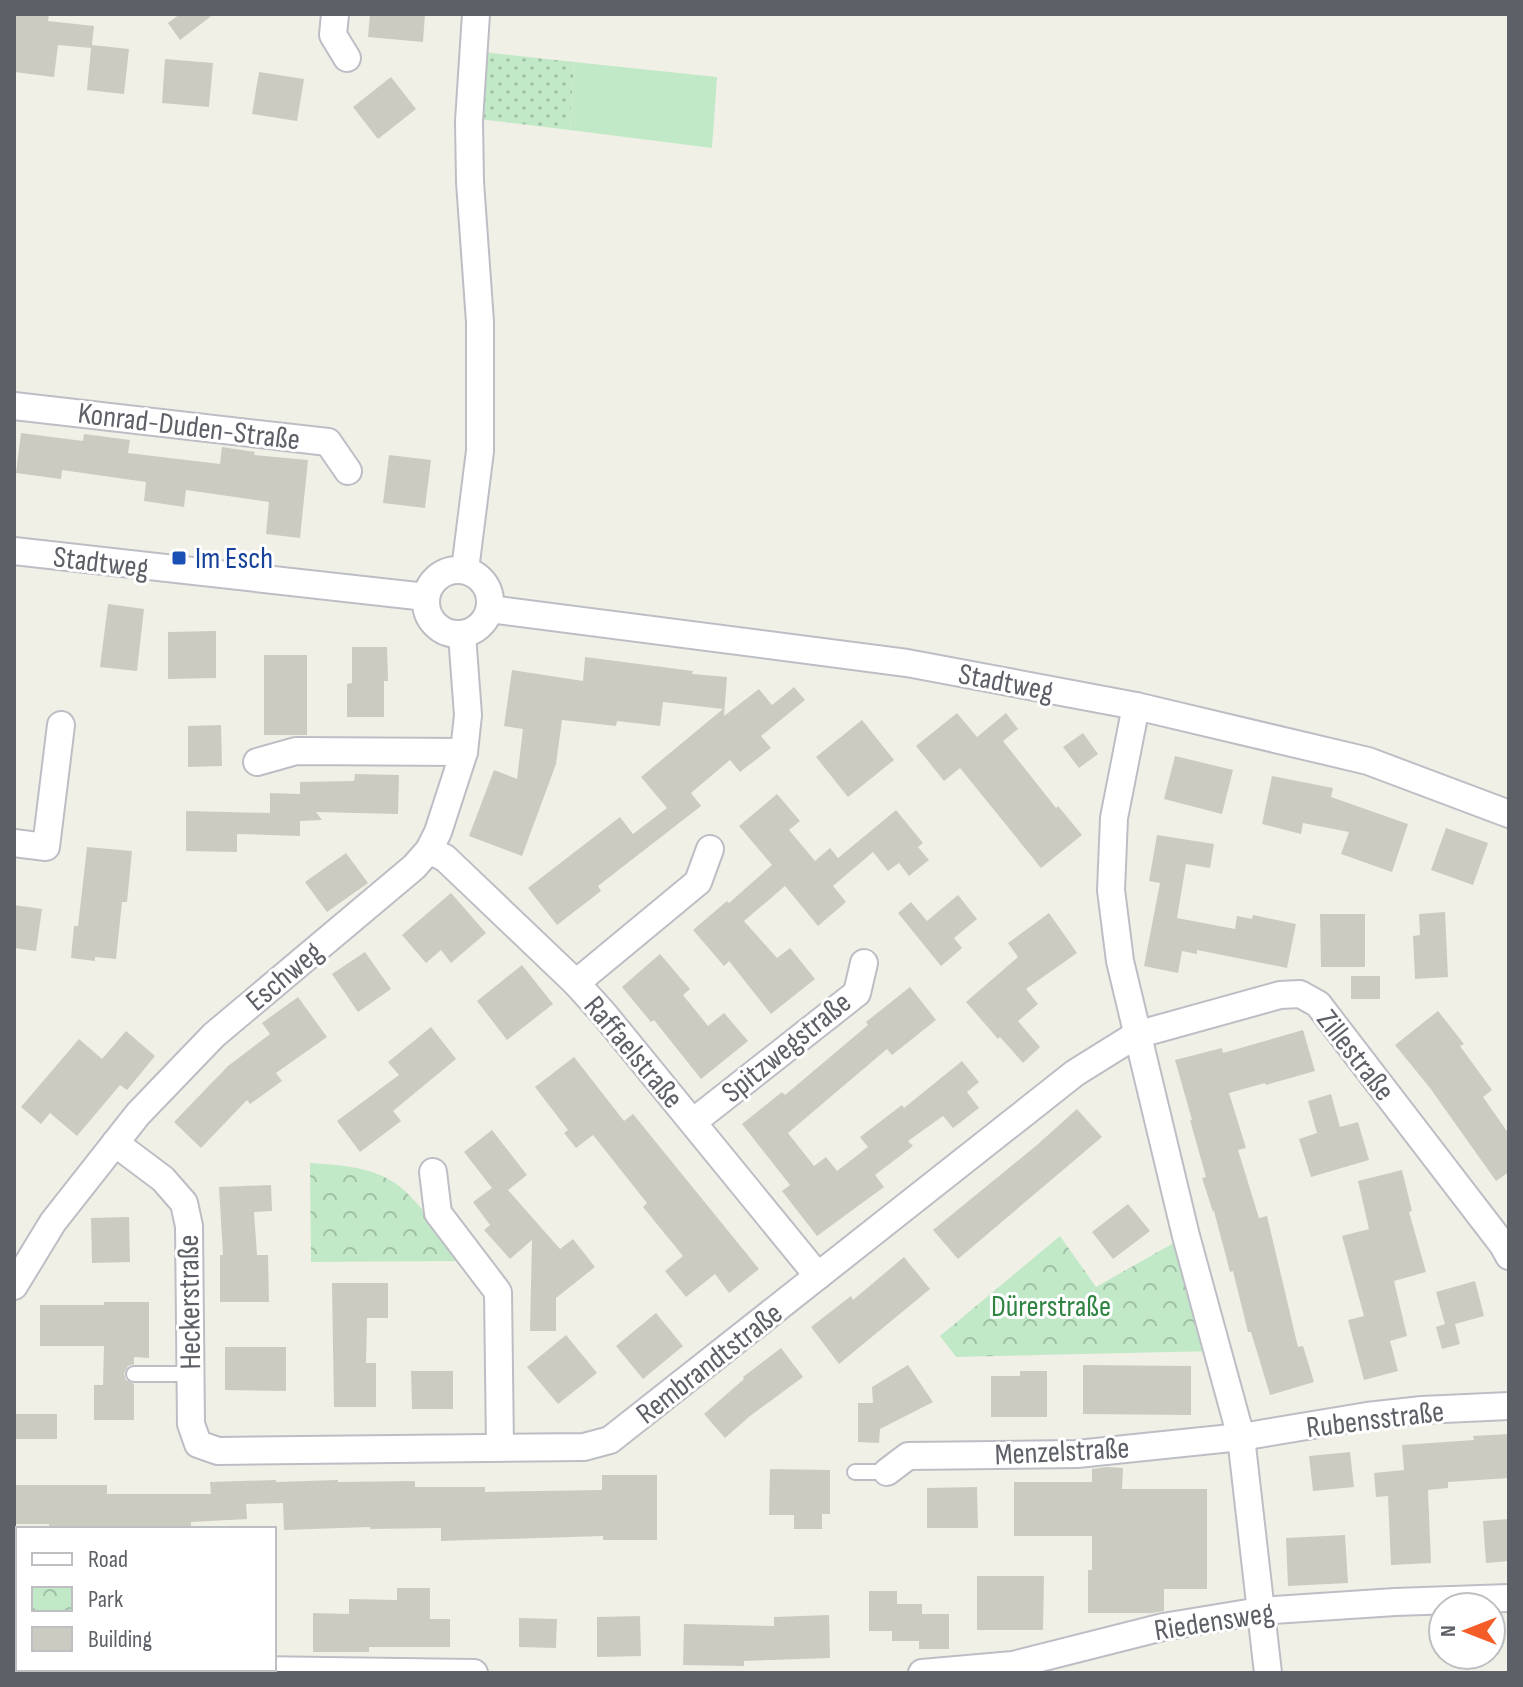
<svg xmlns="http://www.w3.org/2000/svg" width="1523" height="1687" viewBox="0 0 1523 1687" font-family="'Sofia Sans Condensed',sans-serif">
<defs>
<pattern id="grass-dots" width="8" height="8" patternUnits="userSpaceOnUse" patternTransform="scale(2)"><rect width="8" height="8" fill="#c1e9c8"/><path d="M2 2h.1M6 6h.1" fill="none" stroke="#a0c0a6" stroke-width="1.8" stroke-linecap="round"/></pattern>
<pattern id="park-crowns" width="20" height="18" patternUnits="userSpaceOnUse" patternTransform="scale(2)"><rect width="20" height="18" fill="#c1e9c8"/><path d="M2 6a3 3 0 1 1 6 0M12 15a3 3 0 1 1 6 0" fill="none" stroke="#a0c0a6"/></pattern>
</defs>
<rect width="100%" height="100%" fill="#f1f0e6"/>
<!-- grass -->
<polygon fill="url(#grass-dots)" points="473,51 574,62 570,130 478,119"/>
<!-- park -->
<g fill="url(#park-crowns)">
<path d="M310,1163c27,2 56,3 80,17 26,14 52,57 71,81l-150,1z"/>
<polygon points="1060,1236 1096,1287 1186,1236 1216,1351 956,1357 940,1336"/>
</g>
<!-- pitch -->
<polygon fill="#c1e9c8" points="574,62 717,77 712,148 570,130"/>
<!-- building -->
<g fill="#cccbc2">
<polygon points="15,14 49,14 48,21 94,26 92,45 129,49 124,94 87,90 91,48 58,45 54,77 14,72"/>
<polygon points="180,14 214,14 180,40 168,23"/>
<polygon points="370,14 425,14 423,42 368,37"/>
<polygon points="165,59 213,63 209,107 162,103"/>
<polygon points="259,72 304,79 297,121 252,114"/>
<polygon points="391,77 416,109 378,139 353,107"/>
<polygon points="21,433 83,441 84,434 130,440 128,453 220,464 222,447 255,452 254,455 308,460 300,538 266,534 269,502 186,490 184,507 144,501 146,482 62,470 61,479 16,473"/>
<polygon points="389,455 431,460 425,508 383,503"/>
<polygon points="108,604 144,609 137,671 100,667"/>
<polygon points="216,631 216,678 168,679 168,632"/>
<polygon points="352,647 387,647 388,681 384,681 384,717 347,717 347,684 352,683"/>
<rect x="264" y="655" width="43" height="80"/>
<polygon points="585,657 693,671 692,674 727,677 724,716 759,689 772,705 794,687 805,700 761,736 771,748 740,772 730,760 691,793 701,806 598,886 601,891 557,925 528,888 620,817 633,834 667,808 641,777 723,709 663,702 660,726 617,721 616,726 562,720 556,764 522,856 469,836 494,770 517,779 523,729 504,726 512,670 583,681"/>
<polygon points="957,713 977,737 1006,713 1018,729 1003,741 1056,808 1058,806 1082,835 1041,868 960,768 944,781 916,746"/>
<polygon points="862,720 894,760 848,797 816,757"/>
<polygon points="221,725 222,766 188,767 188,726"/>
<polygon points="1083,733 1098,754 1079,768 1063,747"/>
<polygon points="1175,756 1233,770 1222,814 1164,799"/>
<polygon points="355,774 399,775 398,814 316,812 322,820 300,821 300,836 237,834 237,852 186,851 186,811 270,813 270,793 300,794 300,782 354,781"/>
<polygon points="1272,776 1333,788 1331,797 1408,824 1392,872 1341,854 1349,832 1303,823 1301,834 1262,824"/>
<polygon points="777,794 800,821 789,830 815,861 830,848 838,858 896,810 923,843 918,847 929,860 909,876 899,863 888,871 873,852 833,886 846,902 818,926 785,886 744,921 777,958 790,948 815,979 771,1014 729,961 724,966 693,930 727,901 729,903 772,865 739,826"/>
<polygon points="1446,828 1488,843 1473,885 1431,870"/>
<polygon points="1157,835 1214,844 1210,868 1186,864 1177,918 1235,929 1237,916 1252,919 1253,915 1296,924 1287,968 1197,950 1197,954 1182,951 1178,973 1144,966 1160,883 1149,881"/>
<polygon points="87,847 132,851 127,902 122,902 116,959 95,957 95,961 71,958 74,926 78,926"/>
<polygon points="346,853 368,883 327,912 305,882"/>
<polygon points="451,893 486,933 451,963 441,950 426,963 402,935"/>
<polygon points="958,895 977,919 954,938 962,948 941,966 898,913 911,902 927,921"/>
<polygon points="14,905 42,909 36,951 14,948"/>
<polygon points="1445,912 1448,977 1415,979 1413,936 1420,935 1419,914"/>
<polygon points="1049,913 1077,953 1026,989 1038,1004 1018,1021 1040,1047 1023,1063 1000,1037 998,1039 966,1002 1018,957 1008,943"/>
<polygon points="1320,914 1365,914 1365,967 1321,967"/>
<polygon points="365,952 391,989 358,1012 332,974"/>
<polygon points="660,954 690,989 683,995 708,1026 724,1013 748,1041 701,1079 654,1020 651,1022 622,987"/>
<polygon points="522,965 553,1004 507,1040 477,1001"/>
<rect x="1351" y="976" width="29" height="23"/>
<polygon points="910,987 936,1020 892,1055 887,1049 788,1133 814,1166 826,1157 837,1171 868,1147 860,1137 902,1105 904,1108 962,1061 979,1082 967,1092 979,1108 953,1128 943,1116 908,1141 913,1146 875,1175 884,1187 817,1236 782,1191 790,1185 742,1124 782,1092 785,1095 868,1025 866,1022"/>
<polygon points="298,997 327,1037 276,1073 282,1081 250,1104 247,1100 201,1148 174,1122 228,1066 270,1034 262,1023"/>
<polygon points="1438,1011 1464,1044 1460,1046 1492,1090 1483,1097 1509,1134 1509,1172 1496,1181 1430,1088 1395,1045"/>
<polygon points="431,1027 456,1059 393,1111 401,1121 360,1152 337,1121 399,1075 388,1062"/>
<polygon points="1303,1030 1315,1071 1266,1085 1265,1083 1229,1093 1246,1148 1238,1150 1259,1218 1267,1216 1298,1347 1303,1346 1314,1382 1270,1395 1251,1332 1248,1332 1233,1271 1230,1272 1214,1211 1213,1212 1202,1178 1206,1177 1190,1120 1192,1120 1175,1060 1222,1048 1223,1053"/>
<polygon points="126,1031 155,1056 127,1090 120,1085 77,1136 50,1113 41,1124 21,1107 79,1039 102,1059"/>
<polygon points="574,1057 624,1121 633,1114 759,1269 729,1293 715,1274 686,1297 665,1271 683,1256 643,1207 647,1203 593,1135 576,1148 564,1133 568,1130 535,1087"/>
<polygon points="1331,1094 1340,1127 1358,1122 1369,1160 1311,1177 1299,1139 1317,1133 1308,1101"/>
<polygon points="1077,1109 1102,1137 958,1259 933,1230 1037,1145"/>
<polygon points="492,1130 527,1175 508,1190 560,1249 573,1239 595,1267 556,1298 556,1331 530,1331 532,1240 510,1259 484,1230 490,1225 473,1202 492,1188 464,1152"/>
<polygon points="1402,1170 1412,1211 1409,1212 1426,1272 1394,1281 1407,1336 1390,1341 1398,1371 1364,1380 1348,1320 1364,1316 1342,1236 1369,1229 1358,1181"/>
<polygon points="271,1185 272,1211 254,1212 257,1255 268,1255 269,1302 220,1302 220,1255 223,1255 219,1187"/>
<polygon points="1128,1204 1150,1231 1113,1259 1092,1232"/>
<polygon points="129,1217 130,1262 92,1263 91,1218"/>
<polygon points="904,1257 930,1289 839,1364 811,1327 851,1296 853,1300"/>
<polygon points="1475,1281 1484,1316 1455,1324 1460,1344 1442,1349 1436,1327 1445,1324 1436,1292"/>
<polygon points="332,1283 388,1283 388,1318 367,1318 366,1363 376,1363 376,1407 334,1407"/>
<polygon points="104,1302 149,1302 149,1358 134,1357 134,1364 128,1366 124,1373 126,1380 134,1384 134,1420 94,1420 94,1385 103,1385 104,1346 40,1346 40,1305 104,1305"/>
<polygon points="656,1313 683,1346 643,1379 616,1346"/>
<polygon points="566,1335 597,1373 558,1404 527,1367"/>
<polygon points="225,1347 286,1347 286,1391 225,1390"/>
<polygon points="781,1348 803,1377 750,1416 725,1438 704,1414 744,1379 743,1377"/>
<polygon points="908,1365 933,1402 880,1429 879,1443 858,1442 858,1403 873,1403 872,1387"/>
<polygon points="1083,1365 1191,1366 1191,1415 1083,1414"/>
<polygon points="411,1371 453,1371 453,1409 412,1409"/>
<polygon points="1020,1371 1047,1371 1047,1417 991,1417 991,1376 1020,1376"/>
<rect x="14" y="1414" width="43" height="25"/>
<polygon points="1509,1434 1509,1478 1448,1482 1448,1488 1428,1490 1431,1563 1391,1565 1388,1496 1376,1497 1374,1473 1404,1470 1402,1445 1474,1440 1473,1436"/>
<polygon points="1350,1452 1354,1487 1313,1491 1309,1456"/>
<polygon points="1107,1467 1123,1468 1122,1489 1207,1489 1207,1589 1164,1589 1164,1611 1152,1613 1088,1613 1088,1570 1092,1570 1092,1536 1014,1536 1014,1482 1092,1482 1092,1469"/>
<polygon points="770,1469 830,1470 830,1514 822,1514 822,1529 794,1529 794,1515 769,1515"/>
<polygon points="602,1475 657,1475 657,1540 603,1540 603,1536 441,1541 441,1528 370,1529 370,1527 284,1530 283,1503 246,1504 247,1519 191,1522 191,1528 155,1528 155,1529 49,1528 49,1524 14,1524 14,1485 107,1485 107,1494 211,1494 210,1482 276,1480 276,1482 338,1480 338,1482 415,1481 415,1487 485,1487 485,1492 602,1490"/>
<polygon points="977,1487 978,1528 927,1528 927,1488"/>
<polygon points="1509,1519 1509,1561 1486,1563 1483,1521"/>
<polygon points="1345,1535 1348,1583 1288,1586 1286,1538"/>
<polygon points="977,1576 1044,1576 1043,1630 977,1630"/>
<polygon points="397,1588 430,1588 430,1619 450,1619 450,1647 369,1647 369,1652 313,1652 313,1613 349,1614 349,1599 397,1600"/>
<polygon points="869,1591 897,1591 897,1604 922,1604 922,1614 949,1614 949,1649 919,1649 919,1641 892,1641 892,1631 869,1631"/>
<polygon points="829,1615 830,1658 744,1661 744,1666 683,1665 684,1624 774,1626 774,1617"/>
<polygon points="640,1616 641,1656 597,1657 597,1617"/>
<polygon points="519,1618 557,1619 556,1648 519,1647"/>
</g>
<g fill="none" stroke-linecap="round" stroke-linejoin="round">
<!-- service casing -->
<g stroke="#bdbec5" stroke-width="18">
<g id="service">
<polyline points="134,1374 190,1374"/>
<polyline points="855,1472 887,1472"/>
</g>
</g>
<!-- minor casing -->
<g stroke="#bdbec5" stroke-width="30">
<g id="minor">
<polyline points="335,14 333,35 347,58"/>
<polyline points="14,406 328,442 348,471"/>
<polyline points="14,551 426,597"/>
<circle cx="458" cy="602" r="32"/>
<polyline points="465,570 480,451 480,322 470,182 469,121 476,14"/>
<polyline points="490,609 907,663 1136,706 1368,761 1509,814"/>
<polyline points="1136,706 1114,818 1111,890 1120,961 1186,1236 1241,1437 1268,1673"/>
<polyline points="257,762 296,751 464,752"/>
<polyline points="14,843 46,847 61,725"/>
<polyline points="429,850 445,858 576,983 604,1014 818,1276"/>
<polyline points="576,983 698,882 710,849"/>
<polyline points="693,1122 857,993 864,963"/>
<polyline points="115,1143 163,1179 184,1203 189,1226 191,1424 198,1444 218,1451 584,1447 610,1440 1075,1073 1136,1035 1280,995 1300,994 1318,1004 1503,1245 1509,1256"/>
<polyline points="433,1172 438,1213 498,1292 500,1447"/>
<polyline points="14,1286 53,1222 138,1114 214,1035 414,867 429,850 438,832 464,752 468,715 462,635"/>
<polyline points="887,1472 908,1456 1077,1454 1241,1437 1367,1416 1422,1410 1509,1406"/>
<polyline points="14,1654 18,1655"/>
<polyline points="174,1669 474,1673"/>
<polyline points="922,1673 1013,1665 1163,1627 1260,1611 1395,1602 1509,1598"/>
</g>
</g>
<!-- service -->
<use href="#service" stroke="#fff" stroke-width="14"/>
<!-- minor -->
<use href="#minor" stroke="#fff" stroke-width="26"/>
</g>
<!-- markers -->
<rect fill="#1a4fb4" stroke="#fff" stroke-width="3" x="171" y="550" width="16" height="16" rx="4"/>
<g text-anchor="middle" stroke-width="6" stroke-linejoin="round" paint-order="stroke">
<!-- street labels -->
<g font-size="30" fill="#5d6067" stroke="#fff">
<text transform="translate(189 426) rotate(7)" y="10">Konrad-Duden-Straße</text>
<text transform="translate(101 562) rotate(7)" y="10">Stadtweg</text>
<text transform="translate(1006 682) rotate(11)" y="10">Stadtweg</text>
<text transform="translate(284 976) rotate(-40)" y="10">Eschweg</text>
<text transform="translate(786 1047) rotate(-39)" y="10">Spitzwegstraße</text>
<text transform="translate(634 1052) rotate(50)" y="10">Raffaelstraße</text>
<text transform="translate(1356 1055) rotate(52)" y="10">Zillestraße</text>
<text transform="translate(189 1302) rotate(-91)" y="10">Heckerstraße</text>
<text transform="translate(709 1363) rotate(-38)" y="10">Rembrandtstraße</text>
<text transform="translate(1375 1419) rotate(-7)" y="10">Rubensstraße</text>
<text transform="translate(1062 1451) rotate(-3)" y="10">Menzelstraße</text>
<text transform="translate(1214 1621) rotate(-9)" y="10">Riedensweg</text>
</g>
<!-- transit labels -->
<g font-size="30" fill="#164399" stroke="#fff" text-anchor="start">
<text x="195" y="568">Im Esch</text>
</g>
<!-- park labels -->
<g font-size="30" fill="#2f8442" stroke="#fff">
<text x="1051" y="1316">Dürerstraße</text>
</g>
</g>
<!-- border -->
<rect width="1523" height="1687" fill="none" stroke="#5d6067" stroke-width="32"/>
<!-- legend -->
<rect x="16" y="1527" width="260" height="144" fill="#ffffff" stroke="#bebfc2" stroke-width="2"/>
<rect x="32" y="1553" width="40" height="12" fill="#ffffff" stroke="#bebfc2" stroke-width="2"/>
<text x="88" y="1567" font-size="24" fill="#5d6067">Road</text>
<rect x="32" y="1587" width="40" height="24" fill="url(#park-crowns)" stroke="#bebfc2" stroke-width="2"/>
<text x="88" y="1607" font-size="24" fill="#5d6067">Park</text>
<rect x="32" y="1627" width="40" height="24" fill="#cccbc2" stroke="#bebfc2" stroke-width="2"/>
<text x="88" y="1647" font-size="24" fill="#5d6067">Building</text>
<!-- north arrow -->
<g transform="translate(1467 1631) rotate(270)"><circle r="38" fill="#ffffff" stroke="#bebfc2" stroke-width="2"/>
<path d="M0-6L14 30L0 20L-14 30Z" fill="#f55d28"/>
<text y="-12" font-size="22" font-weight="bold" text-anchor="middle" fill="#5d6067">N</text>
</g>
</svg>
